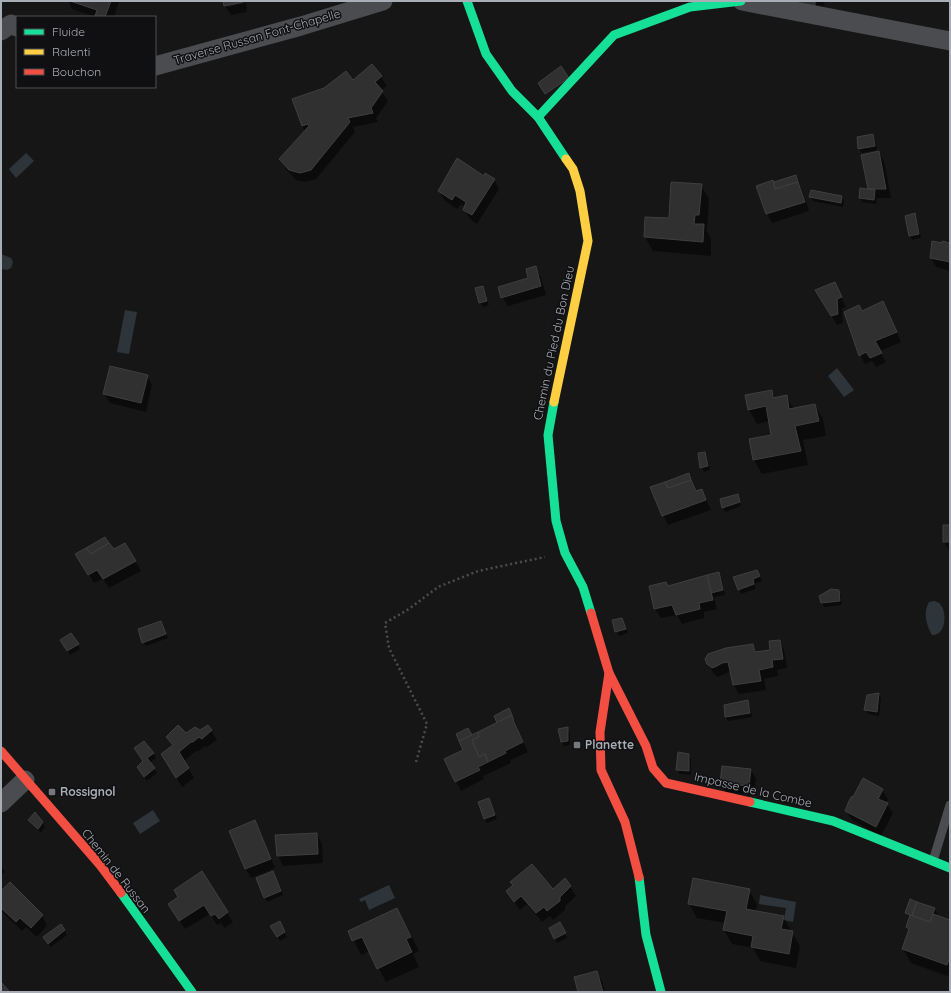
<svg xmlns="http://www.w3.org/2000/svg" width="951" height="993" viewBox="0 0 951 993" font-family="Quicksand,sans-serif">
<rect width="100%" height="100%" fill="#161616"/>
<!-- water -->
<g fill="#2e353a">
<polygon points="26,153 34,161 16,178 9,169"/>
<polygon points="1,254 11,258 13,262 11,268 7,270 1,269"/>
<polygon points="125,310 137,312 129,354 117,352"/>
<polygon points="837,368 854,390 844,397 828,376"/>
<path d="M934,601c1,0 6,2 6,3 6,6 6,22 0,28 -2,2 -4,2 -6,3h-2c-6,-10 -9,-23 -3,-33z"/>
<polygon points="153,810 160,821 140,834 133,823"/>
<polygon points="389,885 395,898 369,910 365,900 361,902 359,899"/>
<polygon points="760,895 796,902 793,922 784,920 786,908 759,904"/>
</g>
<!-- shadow -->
<g fill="#0007">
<polygon points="68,1 119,1 114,17 96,17 72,9"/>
<polygon points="224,1 244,1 227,5 227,7 246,3 247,12 231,15 225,6"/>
<polygon points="799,1 825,1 824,6 817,5 817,12"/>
<polygon points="372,66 381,77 387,86 381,90 388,101 376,118 378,122 353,127 355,132 316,179 306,182 296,180 286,169 280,159 305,131 302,126 353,81"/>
<polygon points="873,135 875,139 877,150 862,153 859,149"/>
<polygon points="879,152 884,161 891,198 877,198 876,204 862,202 860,198 869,190 863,156"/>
<polygon points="484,177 494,180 499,189 477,224 470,219 464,210 465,207 461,204 457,209 444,200 439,191"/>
<polygon points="796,177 803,192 809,211 772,223 767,213 773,183"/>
<polygon points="701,185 709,199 707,229 706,229 711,239 711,256 653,251 645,237 670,219"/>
<polygon points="810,197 842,197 844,201 843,207 813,201"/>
<polygon points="915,215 917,219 921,238 912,240 910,235"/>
<polygon points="950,244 950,271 936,267 931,258"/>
<polygon points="535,268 541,277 546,295 508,306 502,297 530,278"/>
<polygon points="835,283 846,307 842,309 843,323 837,325 822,300"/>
<polygon points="482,287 485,291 489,305 483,307 480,302"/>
<polygon points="883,302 901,342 880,351 886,362 876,367 872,361 865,364 860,355 862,312"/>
<polygon points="147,376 152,385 146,412 110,403 104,394"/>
<polygon points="771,391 775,398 786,396 794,409 814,405 823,419 826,436 803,440 808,465 762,474 754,460 773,435 770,421 757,424 749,410"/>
<polygon points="705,453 707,457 710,470 704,472 701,467"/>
<polygon points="688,474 697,492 702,490 711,510 668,525 651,488"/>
<polygon points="737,495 741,506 725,512 723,507"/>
<polygon points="944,526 950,526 950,552 944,542"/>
<polygon points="125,544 141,571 109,588 103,579 94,583 77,554 113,550"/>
<polygon points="757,571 762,581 754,584 756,589 741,594 739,589"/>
<polygon points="718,573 721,578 725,595 714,597 717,609 704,612 704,618 682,624 677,615 661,618 655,609 668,587"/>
<polygon points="838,591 841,596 842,605 824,607 822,603"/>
<polygon points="622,619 628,633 619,636 613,621"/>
<polygon points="163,627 168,638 146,646 143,642"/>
<polygon points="61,640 78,645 80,649 70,655"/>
<polygon points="779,641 784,650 787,668 777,670 778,676 764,679 766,690 739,694 734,685 731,671 718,677 714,674 708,664 753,646 757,653 771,651"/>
<polygon points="879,694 881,699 879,716 868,714 866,710"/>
<polygon points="747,701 750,706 752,717 728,721 726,717 725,706"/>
<polygon points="508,710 517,726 519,733 528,752 510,760 511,763 483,776 484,779 461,791 445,760 464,750 472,736 498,723"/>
<polygon points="208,726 217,740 207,747 205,746 199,751 196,751 184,761 194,778 182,787 168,764 173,746 168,737 200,732"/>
<polygon points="567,728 570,733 570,745 564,746 562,742 559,730"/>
<polygon points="138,753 153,753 156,758 150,763 157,773 147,781 140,771 144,762"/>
<polygon points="689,755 691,759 691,775 680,774 677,770"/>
<polygon points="751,770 756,779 754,795 726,792 721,783"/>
<polygon points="882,790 888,799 886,803 893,813 881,836 852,820 846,811"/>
<polygon points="489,799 497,819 487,823 484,818"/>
<polygon points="30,820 43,822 45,827 41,833"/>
<polygon points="254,822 260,831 275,868 251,878 246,869 230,831"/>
<polygon points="317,834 322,844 323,863 283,866 278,856 276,836"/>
<polygon points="1,866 5,872 1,875"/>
<polygon points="202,873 233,922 225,928 221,923 217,925 210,914 185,929 175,913 179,897"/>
<polygon points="275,877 283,895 267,902 257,879"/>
<polygon points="570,886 576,896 565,906 565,910 553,920 550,916 542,922 527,904 520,910 507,892 553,890"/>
<polygon points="749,890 757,904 756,912 783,917 800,946 796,968 760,961 753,948 732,944 724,930 725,923 697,918 689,904"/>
<polygon points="1,892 42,916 47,925 37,937 26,927 22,931 1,911"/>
<polygon points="397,909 419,951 413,954 419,967 386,982 370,951 361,955 349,931"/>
<polygon points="935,909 937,913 936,916 950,921 950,977 911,963 903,949 909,932 907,927 910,918 906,913"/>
<polygon points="279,923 287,937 280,941 272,927"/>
<polygon points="562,927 567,938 557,943 550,928"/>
<polygon points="64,930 67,935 51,947 47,942"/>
<polygon points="596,972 602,981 605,992 579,992"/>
</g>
<!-- building -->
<g fill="#303031" stroke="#3f3f42">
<polygon points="70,1 111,1 105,17 95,16 97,10"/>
<polygon points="223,1 242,1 243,2 224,6"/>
<polygon points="798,1 815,1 815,8 798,5"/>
<polygon points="372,64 382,76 375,82 383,91 371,108 373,113 348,118 350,122 311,170 300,173 289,170 279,159 309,126 308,124 302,126 292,99 324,88 346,71 353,80"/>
<polygon points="561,66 569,78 545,94 538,83"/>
<polygon points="873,134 875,146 858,149 857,137"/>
<polygon points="879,151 886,189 868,189 861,155"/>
<polygon points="457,158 484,176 485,173 495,179 472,215 463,210 466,202 455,195 452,200 438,191"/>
<polygon points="796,175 798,182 775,189 774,182"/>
<polygon points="773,180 775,189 798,182 805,202 766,214 756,186"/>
<polygon points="671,182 702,184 699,215 695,215 694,224 704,224 703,242 644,237 645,217 669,218"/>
<polygon points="860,188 875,190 874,200 859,198"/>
<polygon points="811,190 842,196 841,203 809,197"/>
<polygon points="915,213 919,234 909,236 905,216"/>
<polygon points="932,241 942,243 942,241 950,243 950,262 930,258"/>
<polygon points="536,266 541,286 501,298 498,287 528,278 526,269"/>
<polygon points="835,282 842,297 837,299 838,314 831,316 815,290"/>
<polygon points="483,286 487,301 479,303 475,288"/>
<polygon points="883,301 897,332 875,341 882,353 870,358 866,352 859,356 844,312 859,305 862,311"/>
<polygon points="110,366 148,375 141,403 103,394"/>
<polygon points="772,390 773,398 787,395 789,409 815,404 819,421 795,426 801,451 753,460 749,439 771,435 766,406 748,410 745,395"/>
<polygon points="705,452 708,466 700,468 698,453"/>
<polygon points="689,473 691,480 668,488 665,482"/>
<polygon points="691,480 696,491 702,489 706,500 662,516 650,487 665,482 668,488"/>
<polygon points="738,494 740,502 722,508 720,499"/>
<rect x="943" y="525" width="7" height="17"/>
<polygon points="105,537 109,543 91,554 86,548"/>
<polygon points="109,543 114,549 125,543 136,561 103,579 97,570 88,575 75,554 86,548 91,554"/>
<polygon points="757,570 760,576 753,579 754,584 738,590 733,577"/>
<polygon points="719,572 723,590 711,593 707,575"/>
<polygon points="707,575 713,600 699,603 700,609 676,615 672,605 654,609 649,586 666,582 668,586"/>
<polygon points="831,589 839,590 840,601 821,603 819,596"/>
<polygon points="622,618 626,629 615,632 612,620"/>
<polygon points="161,621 166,634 142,643 138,629"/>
<polygon points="71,633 79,644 67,651 60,640"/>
<polygon points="780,640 783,659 772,660 773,667 759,670 761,681 733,685 728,662 722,663 717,666 712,668 707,664 705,659 708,654 726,648 753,644 755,652 770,650 769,641"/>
<polygon points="879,693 877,712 864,710 867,695"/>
<polygon points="748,700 750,713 725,717 724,705"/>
<polygon points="509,708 512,715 497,723 494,716"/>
<polygon points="512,715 514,722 523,742 505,751 506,753 488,762 485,754 479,757 472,740 479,737 478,732"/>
<polygon points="178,725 186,733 195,727 200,730 208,725 212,730 202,739 199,737 193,742 191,742 179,752 189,768 176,778 161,754 173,745 166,737"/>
<polygon points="568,727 568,741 561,742 558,729"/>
<polygon points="468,728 472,735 459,741 456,734"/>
<polygon points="478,732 479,737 472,740 479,757 485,754 488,762 478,767 480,770 455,782 444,759 463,750 459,741"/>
<polygon points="144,741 154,753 147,758 155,768 144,777 137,767 143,761 134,748"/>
<polygon points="678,752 689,754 689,771 676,770"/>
<polygon points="722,766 751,769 749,786 720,783"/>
<polygon points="863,778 883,789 878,799 888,803 876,827 845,811 849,801 852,796 853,797"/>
<polygon points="489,798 495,815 484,819 478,802"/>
<polygon points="35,812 43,822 38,829 28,820"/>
<polygon points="255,820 271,859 245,869 229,831"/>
<polygon points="317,833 318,854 277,856 275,835"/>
<polygon points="532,864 553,889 565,878 571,886 560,897 560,901 547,911 544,907 536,913 521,896 514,902 506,891 513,885 510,882"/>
<polygon points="202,871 228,912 219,919 215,914 211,916 204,905 179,921 168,904 178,897 174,890"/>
<polygon points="273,871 281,891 264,898 256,878"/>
<polygon points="693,878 750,889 746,909 784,916 781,929 793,931 789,954 751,947 753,936 723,930 727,911 688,904"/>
<polygon points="10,882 43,915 31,928 20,918 16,922 1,908 1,891"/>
<polygon points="910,899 917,902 912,916 905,913"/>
<polygon points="917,902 935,908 930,922 912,916"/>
<polygon points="397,908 411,937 406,939 412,952 377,969 362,937 352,941 348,931"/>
<polygon points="933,914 950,920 950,957 947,965 902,949 909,929 906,927 910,915 930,922"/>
<polygon points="280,921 285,932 277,937 270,926"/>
<polygon points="560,922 566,933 554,939 549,928"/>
<polygon points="61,924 65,930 48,944 43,937"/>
<polygon points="597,971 603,992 578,992 574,977"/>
<polygon points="1,982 10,992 1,992"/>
</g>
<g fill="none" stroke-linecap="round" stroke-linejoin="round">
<!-- path -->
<polyline stroke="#4c4d4f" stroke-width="2.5" stroke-dasharray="2 3" stroke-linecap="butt" points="416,762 427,724 389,648 385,623 409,609 438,587 478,571 545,557"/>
<!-- lane -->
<polyline stroke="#4b4c4f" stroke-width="9" points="933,861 950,805"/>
<!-- street -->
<g stroke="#4b4c4f" stroke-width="19">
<polyline points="742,1 950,41"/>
<polyline points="1,31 11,24 17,27"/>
<polyline points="155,66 301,26 383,1"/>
<polyline points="1,803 25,780"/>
</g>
<!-- fast -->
<g stroke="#16e098" stroke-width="9">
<polyline points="467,1 486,54 512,91 538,117 566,159"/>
<polyline points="538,117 614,35 690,7 741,1"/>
<polyline points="554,402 548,435 556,521 565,553 583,587 591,613"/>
<polyline points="750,802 833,821 950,868"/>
<polyline points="639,877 646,935 661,992"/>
<polyline points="121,893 192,992"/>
</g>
<!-- slow -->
<polyline stroke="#ffcf43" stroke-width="9" points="554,402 588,241 580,191 573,169 566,159"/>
<!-- jam -->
<g stroke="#f24e42" stroke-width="9">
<polyline points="591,613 609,673 600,732 601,770 625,822 639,877"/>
<polyline points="609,673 646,746 653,768 666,783 750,802"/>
<polyline points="1,751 100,865 121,893"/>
</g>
</g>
<!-- markers -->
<g fill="#76787d" stroke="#101012" stroke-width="1.5">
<rect x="573" y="741" width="8" height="8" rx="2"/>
<rect x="48" y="788" width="8" height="8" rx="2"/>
</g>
<g text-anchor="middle" stroke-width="3" stroke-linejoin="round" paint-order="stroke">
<!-- street labels -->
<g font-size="12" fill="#a9adb5" stroke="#101012">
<text transform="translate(257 37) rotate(-16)" y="4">Traverse Russan Font-Chapelle</text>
<text transform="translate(554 343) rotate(-78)" y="4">Chemin du Pied du Bon Dieu</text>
<text transform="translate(753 790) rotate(13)" y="4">Impasse de la Combe</text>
<text transform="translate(116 871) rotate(52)" y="4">Chemin de Russan</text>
</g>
<!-- poi labels -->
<g font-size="12" font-weight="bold" fill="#a9adb5" stroke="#101012" text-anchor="start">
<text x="585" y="749">Planette</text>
<text x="60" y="796">Rossignol</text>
</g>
</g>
<!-- border -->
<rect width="951" height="993" fill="none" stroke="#a9adb5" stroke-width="4"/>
<!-- legend -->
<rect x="16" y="16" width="140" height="72" fill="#101012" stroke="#4d4f53"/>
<rect x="24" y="29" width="20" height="6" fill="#16e098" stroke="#4d4f53"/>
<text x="52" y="36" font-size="12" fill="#a9adb5">Fluide</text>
<rect x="24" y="49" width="20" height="6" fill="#ffcf43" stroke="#4d4f53"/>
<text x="52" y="56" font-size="12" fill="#a9adb5">Ralenti</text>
<rect x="24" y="69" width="20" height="6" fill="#f24e42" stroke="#4d4f53"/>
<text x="52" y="76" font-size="12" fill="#a9adb5">Bouchon</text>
</svg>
